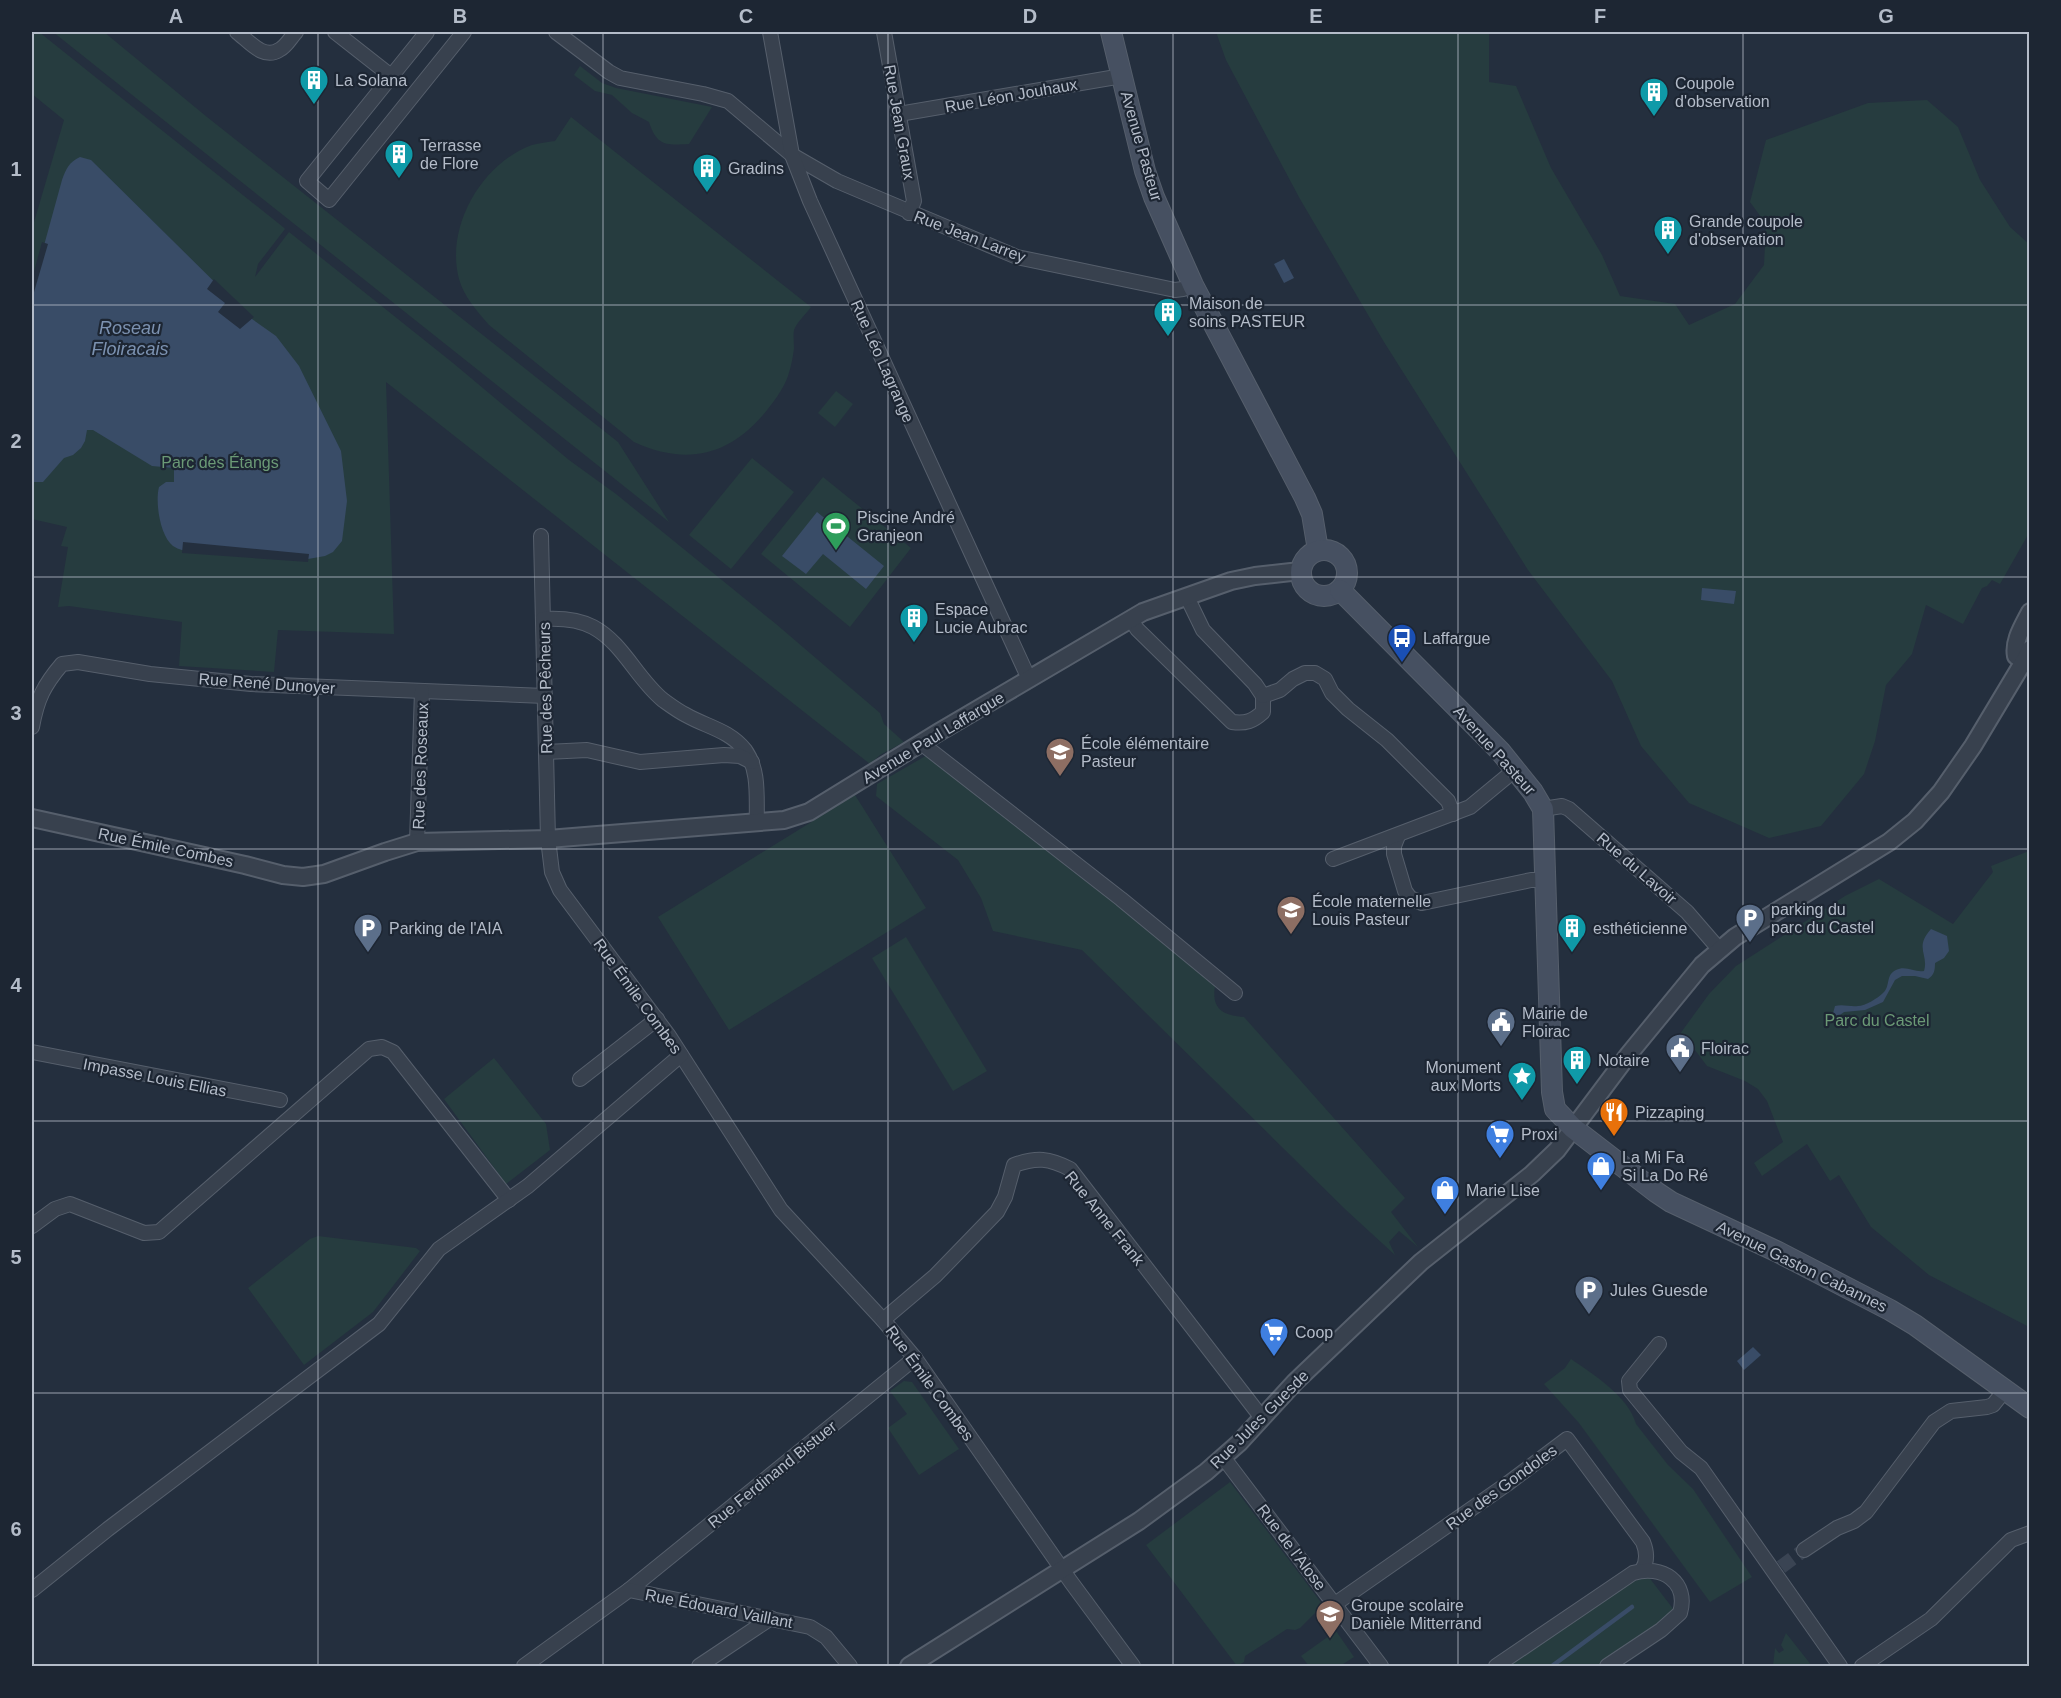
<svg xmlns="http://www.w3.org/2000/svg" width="2061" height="1698" viewBox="0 0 2061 1698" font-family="Arial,sans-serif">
<rect width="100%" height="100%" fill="#242f3e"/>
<!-- green -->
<g fill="#263c3f">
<polygon points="32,32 39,32 283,227 285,229 258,264 255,277 289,232 453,363 569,460 616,494 776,624 880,713 884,724 904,742 880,755 870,764 386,382 394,634 278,630 274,672 179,666 182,622 69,606 58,607 68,547 61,546 67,527 32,519 32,229 64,120 32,94"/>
<polygon points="53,32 104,32 207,117 618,442 669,522"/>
<polygon points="1216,32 1489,32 1489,82 1516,86 1551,168 1602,255 1620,296 1675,304 1689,325 1735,304 1764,265 1766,224 1750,202 1766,140 1868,103 1927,100 1958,127 1980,180 2010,227 2029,244 2029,533 2000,584 1992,580 1987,586 1982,588 1963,624 1926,605 1912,654 1886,685 1875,741 1864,774 1821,826 1769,838 1689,803 1641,746 1612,681 1528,570 1384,342 1300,199 1226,60"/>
<path d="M580,66l22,17 14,5 96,19 -23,37c-22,1 -32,3 -40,-22l-17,-9 -20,-18 -17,-4 -21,-16z"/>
<path d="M571,117l240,190c-5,7 -14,15 -17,23 -1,5 0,13 0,18 -1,9 -3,19 -6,28 -5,14 -15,27 -25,39 -36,42 -79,50 -129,27l-145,-117c-12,-14 -25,-28 -30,-46 -14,-52 23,-116 73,-134 7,-2 16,-3 23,-4z"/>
<polygon points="836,391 853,404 835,427 818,413"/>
<polygon points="752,458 794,492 731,569 689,535"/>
<polygon points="823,477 911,548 850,627 761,554"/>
<path d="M929,754l287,227c-6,26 4,34 28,36l161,181 -14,14 27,35 -19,-16 -10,11 6,13 -49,-45 -264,-260 -89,-19 -12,-33 -23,-38 -82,-64 1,-12z"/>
<polygon points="855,795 926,908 729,1030 658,917"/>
<polygon points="2029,851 2029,1327 1929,1275 1871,1227 1839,1175 1830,1181 1807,1144 1762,1176 1754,1163 1783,1142 1767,1101 1758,1089 1745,1081 1707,1066 1695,1050 1677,1038 1709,994 1736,966 1845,896 1879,879 1953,924 1993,872 1991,866"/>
<polygon points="906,937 987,1071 953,1091 872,958"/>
<polygon points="494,1058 546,1124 550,1150 506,1184 444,1099"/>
<polygon points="318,1236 416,1248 420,1251 373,1312 304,1365 248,1288 310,1239"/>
<path d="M1571,1359c22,15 58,38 65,65l32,41 25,24 59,88 -42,25 -131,-179 -35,-39 21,-16z"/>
<polygon points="904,1381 912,1382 959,1449 919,1475 888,1428 907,1414 890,1391"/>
<polygon points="1230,1482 1323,1605 1300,1628 1295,1630 1287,1629 1245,1656 1244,1662 1237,1666 1146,1545"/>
<polygon points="1648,1576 1674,1610 1668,1619 1598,1666 1505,1666 1628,1584"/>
<polygon points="1336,1631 1354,1657 1340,1666 1309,1666 1301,1656"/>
<polygon points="1786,1633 1812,1666 1773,1666 1775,1648 1779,1653 1784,1650 1781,1645"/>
</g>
<!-- water -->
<g fill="#394c67">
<path d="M80,157l11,3 161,159 24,17 23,30 42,85 6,50 -5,40 -9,11 -8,4 -17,3 -126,-9c-3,-1 -6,-2 -9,-4 -13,-10 -18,-44 -14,-59l7,-5h8v-14l-22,-2 -59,-36h-6l-2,11 -4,7 -8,7 -9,3 -21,24h-11v-193l30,-109c4,-11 7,-18 18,-23z"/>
<polygon points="1284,259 1294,278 1284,283 1274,264"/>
<polygon points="817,512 884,566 866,589 823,554 806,574 782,556"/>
<polygon points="1702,588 1736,591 1734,604 1701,600"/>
<path d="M1931,929l16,7 2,15 -5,7 -9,5c0,8 -1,12 -7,16l-13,-3h-13l-7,4 -12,22 -18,8 -21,2 -16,12v-3l4,-4 3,-11c8,-2 15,1 23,0 7,0 20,-8 25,-13 8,-7 2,-18 13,-23 10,-5 19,3 28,1 5,-17 -10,-23 7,-42z"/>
<polygon points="1753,1347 1761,1355 1744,1370 1737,1361"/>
</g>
<!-- pier -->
<g fill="#242f3e">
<polygon points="42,242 48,244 32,299 32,279"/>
<polygon points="214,279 254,317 240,329 218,312 225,303 207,289"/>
<polygon points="183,542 309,554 308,562 182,553"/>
</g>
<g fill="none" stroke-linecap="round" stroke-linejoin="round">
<!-- stream -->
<polyline stroke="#394c67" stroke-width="4.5" points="1552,1666 1632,1607"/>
<!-- minor-tunnel -->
<polyline stroke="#3a4453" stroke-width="14" stroke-dasharray="14 7" stroke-linecap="butt" points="1781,1567 1804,1550"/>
<!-- minor casing -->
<g stroke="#565f6c" stroke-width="16">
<g id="minor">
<path d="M237,32c12,9 26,28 42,18 7,-3 12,-13 17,-18"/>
<polyline points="335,32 391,76"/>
<polyline points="427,32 307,181 329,200 464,32"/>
<polyline points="556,32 609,72 620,78 703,94 728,101 792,155 837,181 1017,257 1175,290 1183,289 1193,285"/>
<polyline points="770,32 792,155 810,201 1029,679"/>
<polyline points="884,32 914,201 909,213"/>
<polyline points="899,114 1122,76"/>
<polyline points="541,536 548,839 552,872 560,890 669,1036 781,1210 883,1320 915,1358 1071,1582 1133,1666"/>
<path d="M543,619c17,-1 35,0 50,8 30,16 44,52 70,73 7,5 15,11 23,15 21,12 43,15 59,35 15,21 11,48 12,72"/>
<path d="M1131,619l6,10 95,93c14,2 21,-1 31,-10v-16l-8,-12 -52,-54 -16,-33"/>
<polyline points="1263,696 1280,690 1293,679 1305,673 1315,673 1325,679 1332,693 1348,709 1387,740 1448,801 1453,814"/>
<path d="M32,727c5,-28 12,-42 30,-63l16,-2 72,12 101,10 294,12"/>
<polyline points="921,743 1121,899 1235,993"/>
<polyline points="546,752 587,750 640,762 724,755 740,756 752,762"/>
<polyline points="1543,809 1562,806 1569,809 1687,912 1719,949"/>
<polyline points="1398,836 1394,846 1394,854 1405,891 1410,898 1422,903 1531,880 1546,880"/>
<polyline points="417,842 422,691"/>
<polyline points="1333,859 1470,807 1516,769"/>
<polyline points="32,1052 280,1100"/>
<polyline points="580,1079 657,1019"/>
<polyline points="32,1226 55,1209 70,1204 144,1233 159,1232 369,1049 382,1047 393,1052 509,1200"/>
<path d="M883,1320l52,-44 62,-64 8,-15 9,-32c23,-8 35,-7 56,4l192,249"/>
<polyline points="1659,1344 1629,1381 1630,1390 1681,1452 1701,1468 1840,1666"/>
<polyline points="1223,1457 1381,1666"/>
<polyline points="1804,1550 1837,1528 1854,1521 1866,1512 1934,1422 1951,1411 1987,1407 1993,1405 2005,1390"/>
<polyline points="32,1590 108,1529 379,1324 439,1249 528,1186 681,1055"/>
<polyline points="629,1590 915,1358"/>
<path d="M1335,1604l172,-120 60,-45 76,103c4,10 5,19 -1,28"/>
<polyline points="524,1666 629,1590 810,1627 826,1637 850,1666"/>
<polyline points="699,1666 771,1618"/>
<path d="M1496,1666l137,-93c29,-9 56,9 47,40l-19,17 -54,36"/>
<polyline points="1862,1666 1931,1619 2011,1540 2030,1533"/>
</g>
</g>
<!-- tertiary casing -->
<g stroke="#565f6c" stroke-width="20">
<g id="tertiary">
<path d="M2024,661l-8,-5c-3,-15 7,-30 14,-44"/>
<polyline points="32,818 245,865 283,875 303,877 324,874 385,852 417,842 548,839 784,820 809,812 939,732 1143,612 1231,581 1255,576 1300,571"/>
<polyline points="909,1666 1139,1521 1206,1472 1239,1443 1295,1382 1421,1262 1532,1174 1557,1150 1629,1054 1702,965 1735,937 1889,842 1915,821 1941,792 1973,746 2024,661 2030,649"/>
</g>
</g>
<!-- secondary casing -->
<g stroke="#565f6c" stroke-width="22">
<g id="secondary">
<polyline points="1111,32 1145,171 1154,197 1193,285 1305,498 1312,514 1318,550"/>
<circle cx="1324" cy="573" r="23"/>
<polyline points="1340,590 1500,751 1533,792 1543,809 1552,1092 1555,1109 1573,1128 1656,1192 1671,1202 1778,1252 1890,1310 1915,1325 2030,1408"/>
</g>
</g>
<!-- minor -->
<use href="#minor" stroke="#38414e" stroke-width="14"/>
<!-- tertiary -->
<use href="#tertiary" stroke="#38414e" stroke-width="16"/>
<!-- secondary -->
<use href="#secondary" stroke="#465061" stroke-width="20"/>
</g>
<!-- grid -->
<path fill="none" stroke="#b4bcc9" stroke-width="1.5" stroke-opacity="0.55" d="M318,32v1634M603,32v1634M888,32v1634M1173,32v1634M1458,32v1634M1743,32v1634M32,305h1998M32,577h1998M32,849h1998M32,1121h1998M32,1393h1998"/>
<!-- icons -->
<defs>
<g id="building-pin" transform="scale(1.5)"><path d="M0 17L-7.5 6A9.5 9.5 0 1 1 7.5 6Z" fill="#0f9aa8" stroke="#1d2633"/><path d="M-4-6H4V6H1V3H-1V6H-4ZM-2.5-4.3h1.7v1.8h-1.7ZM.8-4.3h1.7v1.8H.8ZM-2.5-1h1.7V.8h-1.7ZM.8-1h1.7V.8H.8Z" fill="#fff"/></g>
<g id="stadium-pin" transform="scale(1.5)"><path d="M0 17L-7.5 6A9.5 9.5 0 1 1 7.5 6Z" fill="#2e9e5b" stroke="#1d2633"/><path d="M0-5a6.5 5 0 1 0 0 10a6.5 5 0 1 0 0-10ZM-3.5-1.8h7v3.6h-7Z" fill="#fff"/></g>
<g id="bus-pin" transform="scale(1.5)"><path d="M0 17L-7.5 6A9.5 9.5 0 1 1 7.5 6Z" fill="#1a4fb4" stroke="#1d2633"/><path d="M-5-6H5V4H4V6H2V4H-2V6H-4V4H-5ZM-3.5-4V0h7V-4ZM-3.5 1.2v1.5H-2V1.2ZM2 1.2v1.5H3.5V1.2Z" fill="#fff"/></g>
<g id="school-pin" transform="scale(1.5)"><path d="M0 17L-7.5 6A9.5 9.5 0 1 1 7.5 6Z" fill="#8d6e63" stroke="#1d2633"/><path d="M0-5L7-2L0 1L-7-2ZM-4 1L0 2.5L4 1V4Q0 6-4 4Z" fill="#fff"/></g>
<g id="parking-pin" transform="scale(1.5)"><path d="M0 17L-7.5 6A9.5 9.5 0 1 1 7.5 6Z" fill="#5c6f8a" stroke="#1d2633"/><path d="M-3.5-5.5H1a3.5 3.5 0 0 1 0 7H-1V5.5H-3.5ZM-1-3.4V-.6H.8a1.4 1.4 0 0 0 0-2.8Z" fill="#fff"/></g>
<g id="civic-pin" transform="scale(1.5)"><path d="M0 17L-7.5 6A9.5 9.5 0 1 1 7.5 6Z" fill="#5c6f8a" stroke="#1d2633"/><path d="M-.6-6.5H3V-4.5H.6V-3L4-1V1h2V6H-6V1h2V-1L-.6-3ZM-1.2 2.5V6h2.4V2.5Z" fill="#fff"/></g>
<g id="sight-pin" transform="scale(1.5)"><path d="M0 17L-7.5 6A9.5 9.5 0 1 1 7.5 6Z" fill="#0f9aa8" stroke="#1d2633"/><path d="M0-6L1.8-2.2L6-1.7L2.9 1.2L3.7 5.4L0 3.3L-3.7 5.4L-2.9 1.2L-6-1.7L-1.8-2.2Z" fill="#fff"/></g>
<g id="restaurant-pin" transform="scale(1.5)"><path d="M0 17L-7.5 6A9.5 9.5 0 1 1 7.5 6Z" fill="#e8710a" stroke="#1d2633"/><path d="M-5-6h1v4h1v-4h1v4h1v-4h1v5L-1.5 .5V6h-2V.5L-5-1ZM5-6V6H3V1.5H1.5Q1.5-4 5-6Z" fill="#fff"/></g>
<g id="supermarket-pin" transform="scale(1.5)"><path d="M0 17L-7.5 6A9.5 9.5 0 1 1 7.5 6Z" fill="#3f7fe0" stroke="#1d2633"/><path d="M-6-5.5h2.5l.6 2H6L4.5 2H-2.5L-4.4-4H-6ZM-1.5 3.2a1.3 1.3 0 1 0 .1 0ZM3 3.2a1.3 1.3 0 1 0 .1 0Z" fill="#fff"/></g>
<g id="shop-pin" transform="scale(1.5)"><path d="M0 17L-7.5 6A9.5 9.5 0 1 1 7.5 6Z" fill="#3f7fe0" stroke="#1d2633"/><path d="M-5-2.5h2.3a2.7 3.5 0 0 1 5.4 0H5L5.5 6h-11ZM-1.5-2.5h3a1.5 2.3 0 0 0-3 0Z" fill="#fff"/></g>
</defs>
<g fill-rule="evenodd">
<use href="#building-pin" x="314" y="80"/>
<use href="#building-pin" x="1654" y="92"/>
<use href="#building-pin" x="399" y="154"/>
<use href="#building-pin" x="707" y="168"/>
<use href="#building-pin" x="1668" y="230"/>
<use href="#building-pin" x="1168" y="312"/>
<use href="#stadium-pin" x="836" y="526"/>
<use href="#building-pin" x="914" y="618"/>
<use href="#bus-pin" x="1402" y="638"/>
<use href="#school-pin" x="1060" y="752"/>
<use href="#school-pin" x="1291" y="910"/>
<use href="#parking-pin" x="1750" y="918"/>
<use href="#parking-pin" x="368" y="928"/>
<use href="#building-pin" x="1572" y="928"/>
<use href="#civic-pin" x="1501" y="1022"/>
<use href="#civic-pin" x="1680" y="1048"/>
<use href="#building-pin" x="1577" y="1060"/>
<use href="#sight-pin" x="1522" y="1076"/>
<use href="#restaurant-pin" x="1614" y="1112"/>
<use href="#supermarket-pin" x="1500" y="1134"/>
<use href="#shop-pin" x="1601" y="1166"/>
<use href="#shop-pin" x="1445" y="1190"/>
<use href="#parking-pin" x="1589" y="1290"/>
<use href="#supermarket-pin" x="1274" y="1332"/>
<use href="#school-pin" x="1330" y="1614"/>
</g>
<g text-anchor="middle" stroke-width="4.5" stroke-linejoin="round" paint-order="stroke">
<!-- poi labels -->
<g font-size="16" fill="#b4bcc9" stroke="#1d2633" text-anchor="start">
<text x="335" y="86">La Solana</text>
<text x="1675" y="89">Coupole<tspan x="1675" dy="18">d'observation</tspan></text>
<text x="420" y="151">Terrasse<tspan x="420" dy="18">de Flore</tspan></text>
<text x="728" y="174">Gradins</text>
<text x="1689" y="227">Grande coupole<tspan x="1689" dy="18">d'observation</tspan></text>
<text x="1189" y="309">Maison de<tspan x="1189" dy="18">soins PASTEUR</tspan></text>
<text x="857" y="523">Piscine André<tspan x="857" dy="18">Granjeon</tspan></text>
<text x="935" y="615">Espace<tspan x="935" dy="18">Lucie Aubrac</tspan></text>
<text x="1423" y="644">Laffargue</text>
<text x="1081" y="749">École élémentaire<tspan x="1081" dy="18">Pasteur</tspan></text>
<text x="1312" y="907">École maternelle<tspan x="1312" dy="18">Louis Pasteur</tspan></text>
<text x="1771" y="915">parking du<tspan x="1771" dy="18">parc du Castel</tspan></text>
<text x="389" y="934">Parking de l'AIA</text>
<text x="1593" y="934">esthéticienne</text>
<text x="1522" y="1019">Mairie de<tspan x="1522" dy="18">Floirac</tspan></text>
<text x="1701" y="1054">Floirac</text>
<text x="1598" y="1066">Notaire</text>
<text x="1501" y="1073" text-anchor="end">Monument<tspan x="1501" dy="18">aux Morts</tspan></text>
<text x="1635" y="1118">Pizzaping</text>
<text x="1521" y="1140">Proxi</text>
<text x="1622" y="1163">La Mi Fa<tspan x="1622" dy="18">Si La Do Ré</tspan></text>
<text x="1466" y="1196">Marie Lise</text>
<text x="1610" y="1296">Jules Guesde</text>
<text x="1295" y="1338">Coop</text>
<text x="1351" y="1611">Groupe scolaire<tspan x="1351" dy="18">Danièle Mitterrand</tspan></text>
</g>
<!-- street labels -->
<g font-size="16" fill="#b4bcc9" stroke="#1d2633">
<text transform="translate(1011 95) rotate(-10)" y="6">Rue Léon Jouhaux</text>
<text transform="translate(900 122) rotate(80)" y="6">Rue Jean Graux</text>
<text transform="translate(1142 146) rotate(74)" y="6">Avenue Pasteur</text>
<text transform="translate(970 236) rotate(21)" y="6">Rue Jean Larrey</text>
<text transform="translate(883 361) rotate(66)" y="6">Rue Léo Lagrange</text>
<text transform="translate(267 683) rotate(4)" y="6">Rue René Dunoyer</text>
<text transform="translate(545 688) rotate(-91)" y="6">Rue des Pêcheurs</text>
<text transform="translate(933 737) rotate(-31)" y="6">Avenue Paul Laffargue</text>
<text transform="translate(1495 750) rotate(48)" y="6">Avenue Pasteur</text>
<text transform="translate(420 766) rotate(-88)" y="6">Rue des Roseaux</text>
<text transform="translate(166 847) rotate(12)" y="6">Rue Émile Combes</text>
<text transform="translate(1637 868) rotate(41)" y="6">Rue du Lavoir</text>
<text transform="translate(638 996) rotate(54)" y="6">Rue Émile Combes</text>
<text transform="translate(155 1077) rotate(11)" y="6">Impasse Louis Ellias</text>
<text transform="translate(1105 1218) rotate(51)" y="6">Rue Anne Frank</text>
<text transform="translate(1802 1266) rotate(26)" y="6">Avenue Gaston Cabannes</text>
<text transform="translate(930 1383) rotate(54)" y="6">Rue Émile Combes</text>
<text transform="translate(1259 1419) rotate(-45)" y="6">Rue Jules Guesde</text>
<text transform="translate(772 1474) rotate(-39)" y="6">Rue Ferdinand Bistuer</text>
<text transform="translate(1501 1487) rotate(-36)" y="6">Rue des Gondoles</text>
<text transform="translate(1292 1547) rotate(53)" y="6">Rue de l'Alose</text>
<text transform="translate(719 1608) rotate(11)" y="6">Rue Édouard Vaillant</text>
</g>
<!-- park labels -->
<g font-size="16" fill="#6b9a76" stroke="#1d2633">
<text x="220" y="468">Parc des Étangs</text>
<text x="1877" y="1026">Parc du Castel</text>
</g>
<!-- water labels -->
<g font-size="18" font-style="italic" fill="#7c92b1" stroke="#1d2633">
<text x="130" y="334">Roseau<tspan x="130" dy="21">Floiracais</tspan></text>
</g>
</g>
<!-- border -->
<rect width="2061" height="1698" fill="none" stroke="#1d2633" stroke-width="66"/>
<rect x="33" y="33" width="1995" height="1632" fill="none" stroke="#b4bcc9" stroke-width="2"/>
<g font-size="20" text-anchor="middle" font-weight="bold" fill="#b4bcc9">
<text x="176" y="23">A</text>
<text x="460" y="23">B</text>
<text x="746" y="23">C</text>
<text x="1030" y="23">D</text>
<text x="1316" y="23">E</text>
<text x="1600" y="23">F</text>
<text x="1886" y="23">G</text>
<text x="16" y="176">1</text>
<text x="16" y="448">2</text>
<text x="16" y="720">3</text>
<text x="16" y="992">4</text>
<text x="16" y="1264">5</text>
<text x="16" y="1536">6</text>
</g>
</svg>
